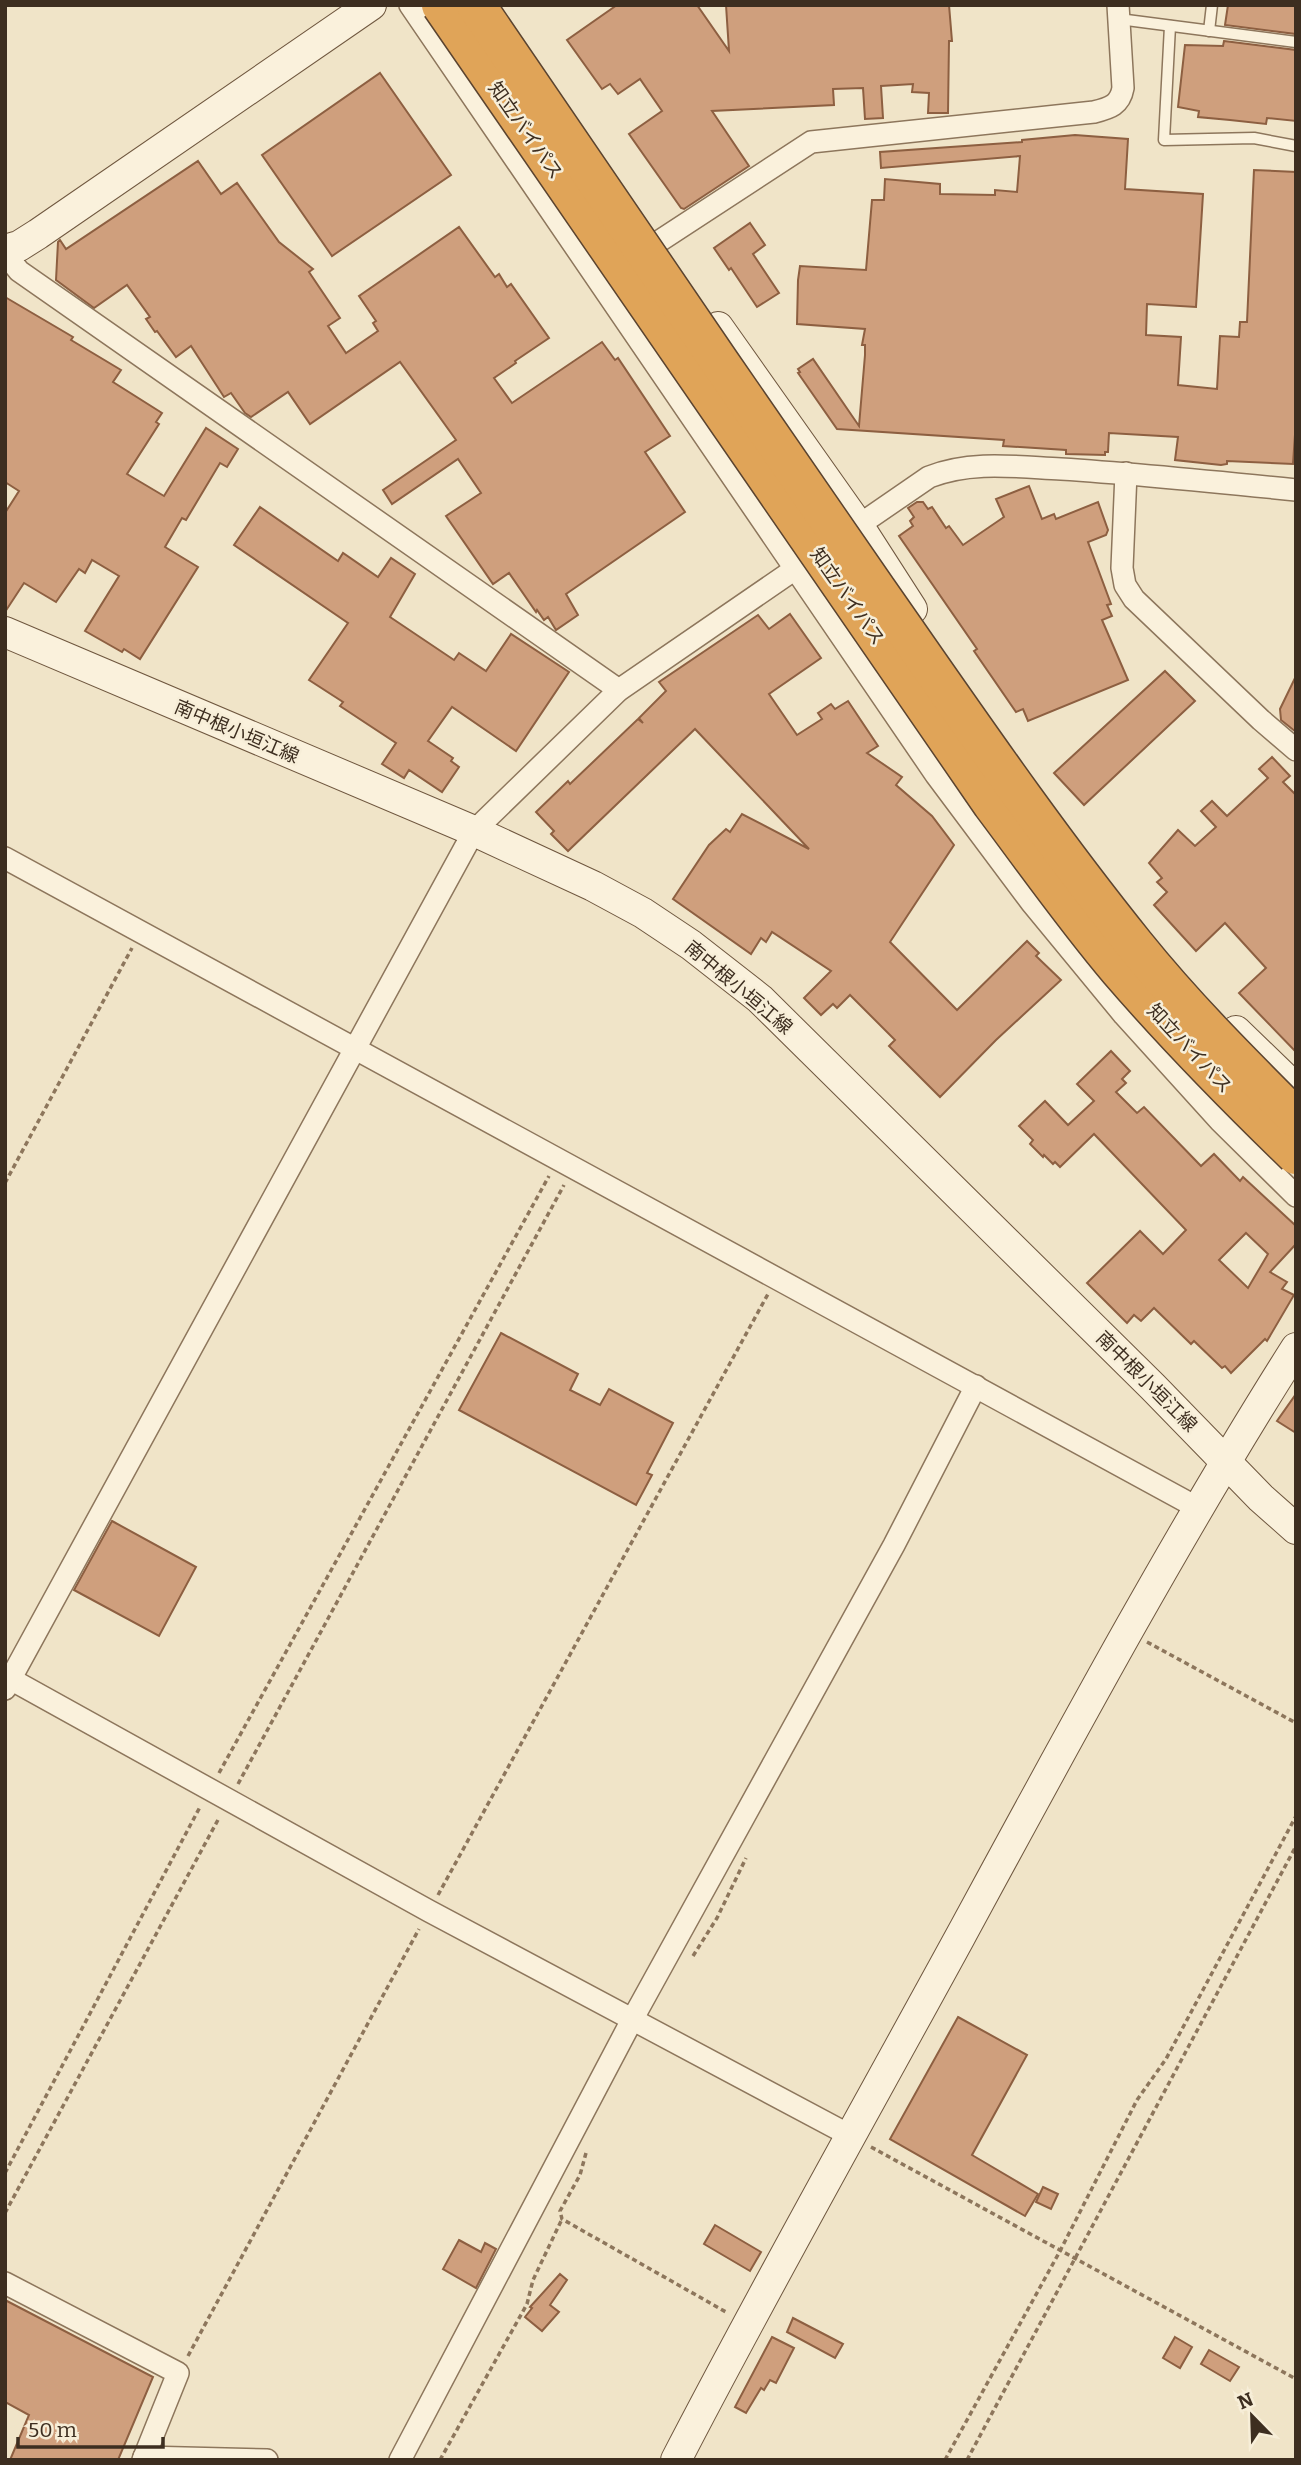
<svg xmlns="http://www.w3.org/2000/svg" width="1301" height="2465" viewBox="0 0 1301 2465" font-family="Bitter,'Noto Sans JP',serif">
<rect width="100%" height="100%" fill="#f0e4c8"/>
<!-- building -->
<g fill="#cf9f7d" stroke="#8d5f41" stroke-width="2" fill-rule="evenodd">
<polygon points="617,5 697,5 729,51 726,5 949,5 952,41 949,41 948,113 928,113 929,93 912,92 913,84 881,86 883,118 865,119 863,88 833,89 834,105 712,111 749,166 684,209 681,208 629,134 662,111 640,79 618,94 610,84 602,89 567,40"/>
<polygon points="1228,5 1296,5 1296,34 1225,25"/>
<polygon points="1224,41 1296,50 1296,121 1267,118 1266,124 1230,120 1198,117 1199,111 1178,107 1185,45 1223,46"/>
<polygon points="380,73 451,175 332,256 262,155"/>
<polygon points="1075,135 1128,139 1125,189 1203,194 1196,307 1147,304 1146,335 1181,337 1178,385 1217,389 1220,336 1239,337 1240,322 1247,322 1254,170 1296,172 1296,420 1293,464 1227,461 1227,464 1221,465 1175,460 1178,437 1109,433 1108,452 1105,452 1105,455 1066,454 1066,450 1003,446 1004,440 837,429 798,373 800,372 798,369 813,359 859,426 865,355 865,345 862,345 865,329 797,324 798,280 800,266 866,270 872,200 884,200 885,179 940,184 940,194 995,195 995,190 1017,192 1020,156 881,168 880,152 1022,142 1022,140"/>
<polygon points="198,161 221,194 237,183 279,242 313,269 309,272 340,318 328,326 346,353 378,331 373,323 376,321 359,296 459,227 495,277 499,274 507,287 511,284 549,338 515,361 516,363 494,378 512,403 602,342 615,360 618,358 670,436 645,452 685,512 566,594 578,615 556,630 548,617 544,620 537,610 536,612 509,573 493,584 446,516 481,493 458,459 392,504 383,490 456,440 400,362 310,424 288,392 251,417 245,413 231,393 224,397 191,346 176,357 157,331 155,332 146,319 150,317 127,285 94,308 56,280 58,242 60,240 66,249"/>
<polygon points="750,223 765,245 753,254 779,293 757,307 731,268 729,270 714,248"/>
<polygon points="5,297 73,337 71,340 121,370 113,382 162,413 156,422 159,424 127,474 164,496 206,428 238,449 227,467 220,463 186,520 182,518 165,547 198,567 140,659 124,649 122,652 85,631 119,576 92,560 85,573 79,569 56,602 24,583 5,612 5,513 19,491 5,482"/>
<polygon points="1029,486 1042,519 1054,514 1056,519 1098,502 1108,530 1106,535 1088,542 1111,604 1107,605 1112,616 1102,620 1128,680 1028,721 1023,709 1016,712 974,651 977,649 899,536 913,526 910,521 914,517 908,508 917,502 923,502 928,509 932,507 946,528 949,526 963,545 1004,517 996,499"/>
<polygon points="260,507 338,561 343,553 378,577 391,558 415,574 390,617 454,660 459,653 486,671 511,634 569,672 516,751 452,707 428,741 453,758 451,761 459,767 442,792 409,770 404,778 382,764 396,743 340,706 343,702 309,680 348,623 234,545"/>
<polygon points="790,614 821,658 769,694 797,735 822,719 818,713 831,704 835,709 848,701 878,746 867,753 902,777 896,785 932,816 954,845 890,942 957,1010 1027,941 1039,953 1036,956 1061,980 996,1040 940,1097 889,1046 895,1040 850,995 837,1008 833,1004 821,1015 804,998 831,971 772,932 766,942 761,938 751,954 673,899 709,845 726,829 730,832 742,814 809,849 695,729 568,851 551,834 554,831 536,812 568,781 570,784 638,719 643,723 639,718 666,691 659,682 758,615 769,629"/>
<polygon points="1165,671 1195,701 1084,805 1054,773"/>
<polygon points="1296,676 1296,732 1281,720 1280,709"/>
<polygon points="1272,757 1290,776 1283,782 1296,795 1296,1052 1239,993 1266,968 1225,923 1196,951 1154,905 1167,892 1157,882 1162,878 1149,863 1178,830 1195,846 1216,827 1201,811 1212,801 1227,816 1268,778 1259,769"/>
<path d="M1111,1051l19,20 -8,8 4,4 -10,9 21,21 7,-6 57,59 13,-12 26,27 3,-4 53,49v18l-26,28 17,10 -5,7 12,6 -27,46 -2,-2 -34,34 -6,-7 -3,2 -28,-27 -3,3 -37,-36 -13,13 -7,-6 -7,8 -40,-40 53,-52 23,23 23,-24 -92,-96 -34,33 -5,-5 -2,2 -9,-9 -1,2 -13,-13 3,-4 -14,-14 26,-25 23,24 26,-24 -17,-17zM1246,1233l22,21 -20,34 -29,-28z"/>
<polygon points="501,1333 578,1374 570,1390 600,1405 609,1389 673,1423 647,1473 652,1475 636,1505 459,1410"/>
<polygon points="1296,1394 1296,1433 1277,1421"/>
<polygon points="112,1521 196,1567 159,1636 74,1590"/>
<polygon points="958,2017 1027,2055 972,2155 1038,2194 1025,2216 890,2139"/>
<polygon points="1043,2187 1058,2194 1051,2209 1036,2202"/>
<polygon points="715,2225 761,2252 750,2271 704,2244"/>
<polygon points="459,2240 481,2252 485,2243 496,2249 476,2288 443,2269"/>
<polygon points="560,2274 567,2280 550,2305 559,2312 542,2331 525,2317 532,2308 530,2307"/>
<polygon points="5,2300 153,2377 118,2460 10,2460 29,2415 5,2402"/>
<polygon points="793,2318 843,2344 835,2358 787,2332"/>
<polygon points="772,2337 794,2348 776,2383 770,2380 764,2390 761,2388 746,2413 735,2407"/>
<polygon points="1175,2337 1192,2347 1180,2368 1163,2358"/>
<polygon points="1209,2350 1239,2367 1230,2381 1201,2364"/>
</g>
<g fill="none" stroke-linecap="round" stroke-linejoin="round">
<!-- lane casing -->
<g stroke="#8d765c" stroke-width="13">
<g id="lane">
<polyline points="1119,19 1296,42"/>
<polyline points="1170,26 1164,140 1254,138 1296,146"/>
<polyline points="1209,31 1212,5"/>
</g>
</g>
<!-- street casing -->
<g stroke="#8d765c" stroke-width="24">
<g id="street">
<polyline points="410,5 936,775 1031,902 1124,1015 1220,1121 1296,1196"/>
<path d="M658,242l153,-100 283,-30c16,-4 26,-7 29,-24l-5,-83"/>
<polyline points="8,250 11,261 19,271 619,690"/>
<polyline points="1126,473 1122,568 1125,585 1134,599 1261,720 1296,750"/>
<polyline points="5,858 1198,1508"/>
<polyline points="5,1676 429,1911 851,2136"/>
<path d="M5,1689l469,-858 145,-141 310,-213c42,-17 89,-10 132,-8 79,5 157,13 235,21"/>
<polyline points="5,2283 178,2373 143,2460"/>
<polyline points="144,2457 267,2460"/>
<polyline points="400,2460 632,2020 894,1545 976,1386"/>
</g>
</g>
<!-- secondary casing -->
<g stroke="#6f573f" stroke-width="32">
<g id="secondary">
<polyline points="5,250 19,246 38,234 371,5"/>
<polyline points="718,327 858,525 912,609"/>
<polyline points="5,632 474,831 593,886 643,913 691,945 760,999 1153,1387 1261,1498 1296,1529"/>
<polyline points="1236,1031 1296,1089"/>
<path d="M676,2460c91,-176 189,-349 284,-523 108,-199 215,-398 336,-589"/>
</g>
</g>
<!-- path -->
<g stroke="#8d765c" stroke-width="3.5" stroke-dasharray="5 3.5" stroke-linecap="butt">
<polyline points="5,1183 132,948"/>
<polyline points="1147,1642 1296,1723"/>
<polyline points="219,1773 549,1176"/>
<polyline points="238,1784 564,1185"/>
<polyline points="438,1895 768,1294"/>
<polyline points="693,1956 717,1918 746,1858"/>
<polyline points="871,2147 1296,2379"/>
<polyline points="586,2153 580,2175 560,2211 562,2219 726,2312"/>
<polyline points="5,2173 200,1807"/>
<polyline points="5,2213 219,1818"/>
<polyline points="188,2356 419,1929"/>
<polyline points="440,2460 527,2304 533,2280 562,2219"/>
<polyline points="945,2460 1060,2251 1137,2100 1166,2059 1296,1816"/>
<polyline points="967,2460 1296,1846"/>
</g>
<!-- lane -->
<use href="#lane" stroke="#faf1dc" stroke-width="10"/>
<!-- street -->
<use href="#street" stroke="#faf1dc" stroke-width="21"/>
<!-- secondary -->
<use href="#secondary" stroke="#faf1dc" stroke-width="30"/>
<!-- highway-bridge casing -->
<g stroke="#5b4430" stroke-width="41" stroke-linecap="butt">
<g id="highway-bridge">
<path d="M441,5l551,799c42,56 82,113 127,166 56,65 116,126 177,185"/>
<path d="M476,5c133,195 266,391 401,585 84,120 166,241 258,355 49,61 105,117 161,173"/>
</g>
</g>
<!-- highway-bridge -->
<use href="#highway-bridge" stroke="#e0a458" stroke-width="38"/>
</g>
<g text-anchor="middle" stroke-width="5" stroke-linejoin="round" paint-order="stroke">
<!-- street labels -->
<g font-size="19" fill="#3d2e20" stroke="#f7eed8">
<text transform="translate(526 130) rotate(55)" y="7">知立バイパス</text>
<text transform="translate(848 596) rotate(55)" y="7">知立バイパス</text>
<text transform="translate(237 731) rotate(23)" y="7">南中根小垣江線</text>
<text transform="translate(739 987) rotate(40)" y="7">南中根小垣江線</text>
<text transform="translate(1190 1048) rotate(47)" y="7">知立バイパス</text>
<text transform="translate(1147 1381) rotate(45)" y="7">南中根小垣江線</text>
</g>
</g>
<!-- border -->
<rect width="1301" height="2465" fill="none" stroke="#3d2e20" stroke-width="14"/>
<!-- north arrow -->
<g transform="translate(1252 2416) rotate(337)" stroke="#f7eed8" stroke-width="5" paint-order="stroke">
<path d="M0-5L12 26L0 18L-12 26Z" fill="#3d2e20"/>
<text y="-10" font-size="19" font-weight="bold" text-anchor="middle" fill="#3d2e20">N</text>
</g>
<!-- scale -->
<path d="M18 2437v10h145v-10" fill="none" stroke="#3d2e20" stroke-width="3.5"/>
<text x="28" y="2437" font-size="21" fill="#3d2e20" stroke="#f7eed8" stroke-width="5" paint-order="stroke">50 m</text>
</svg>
